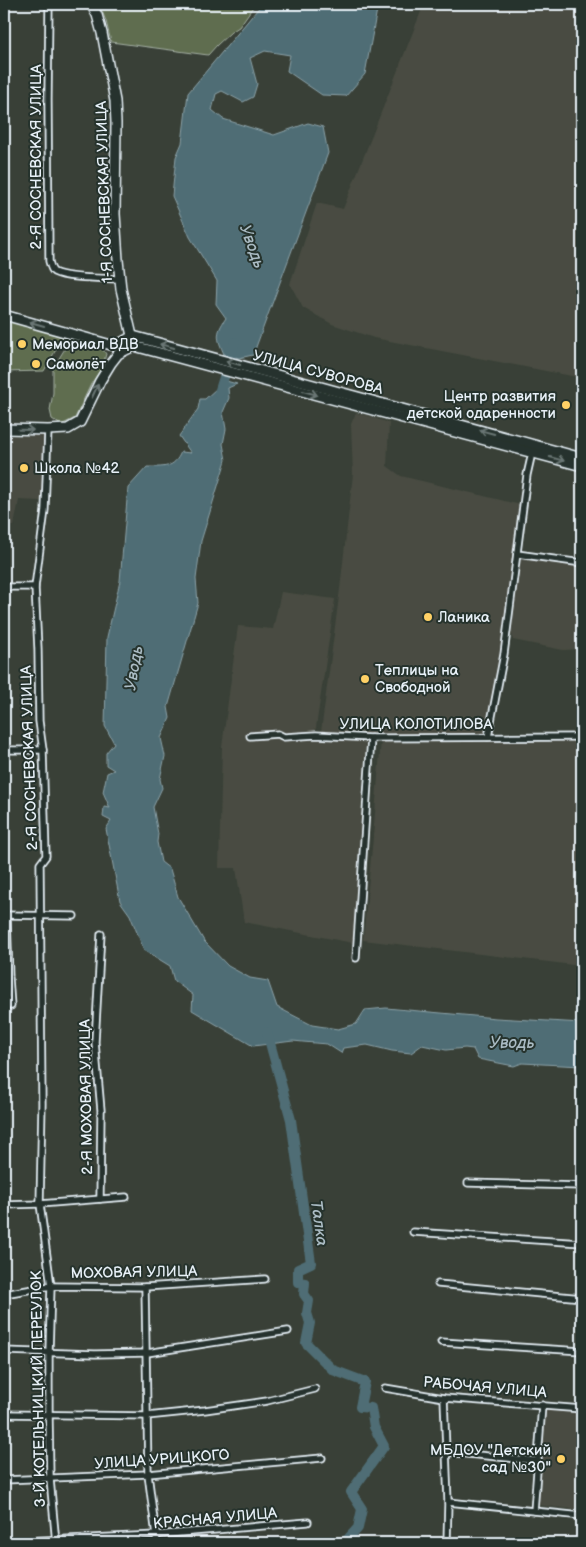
<svg xmlns="http://www.w3.org/2000/svg" width="586" height="1547" viewBox="0 0 586 1547" font-family="'Balsamiq Sans',sans-serif">
<rect width="100%" height="100%" fill="#394037"/>
<filter id="ink" filterUnits="userSpaceOnUse"><feTurbulence type="fractalNoise" baseFrequency=".02" numOctaves="2"/><feDisplacementMap in="SourceGraphic" scale="10" xChannelSelector="R" yChannelSelector="G"/><feConvolveMatrix kernelMatrix="1 2 1 2 8 2 1 2 1" color-interpolation-filters="sRGB"/></filter>
<g filter="url(#ink)">
<!-- built -->
<g fill="#494c42">
<polygon points="424,4 582,4 582,378 374,338 332,324 303,308 290,284 317,203 343,209"/>
<polygon points="356,413 369,416 389,423 387,466 401,476 521,505 501,654 485,734 374,735 321,732 340,589 353,474 351,424"/>
<polygon points="4,436 46,436 41,501 19,500 14,526 4,526"/>
<polygon points="520,558 582,565 582,649 563,650 513,640 510,632"/>
<polygon points="281,592 335,599 315,734 292,739 366,741 353,943 244,922 236,868 219,868 222,747 238,626 273,629"/>
<polygon points="582,738 582,966 363,940 373,838 381,740"/>
<polygon points="544,1409 582,1412 582,1510 536,1505"/>
</g>
<!-- green -->
<g fill="#5f6d4f" stroke="#a4afa4">
<polygon points="99,4 255,4 239,27 231,32 217,45 208,55 111,42 106,21"/>
<polygon points="4,319 63,337 44,371 4,372"/>
<polygon points="75,343 101,347 106,354 102,368 91,384 75,418 61,425 52,419 50,410 53,393 53,368 66,347"/>
</g>
<!-- water -->
<g fill="#4f6d75" stroke="#8ca2a9">
<path d="M262,4h116l-13,70 -19,22 -24,-1 -35,-24 3,-16 -25,-4 -15,7 7,26 -4,13 -10,5 -21,-11 -6,3 -4,16 11,9 51,16 34,-12 15,4 5,26 -75,202 -14,3 -15,-4c-7,-16 -9,-20 2,-36l-10,-14 1,-23 -27,-44 -18,-41 4,-39 6,-14 6,-50z"/>
<path d="M219,379l18,5 -9,4 1,10 -6,14 3,17 -3,15 3,16 -25,81 -5,38 2,24 -30,104 2,11 -9,20 4,18 -5,23 2,9 -9,19 5,27 -1,8 4,20 9,7 8,28 26,44 24,25 22,12 18,3 9,26 35,18 26,4 18,-5 9,-14 21,-2 110,10 86,5v43l-60,-3 -8,3 -36,-7 -5,-10 -8,-1 -19,2 -24,-5 -11,8 -19,-2 -25,-6 -24,3 -2,5 -14,-9 -24,-2 -10,-1 -40,5 -61,-36 1,-15 -19,-14 -4,-15 -26,-16 -14,-35 -10,-14 -14,-72 5,-8 -8,-4 1,-10 6,1 -7,-16 4,-19 7,-3 -8,-5v-12l8,-10 -9,-17 2,-89 13,-56 8,-93 19,-21c16,0 27,2 34,-15l10,1 -12,-17 19,-27 2,-10h5l12,-11z"/>
</g>
<g fill="none" stroke-linecap="round" stroke-linejoin="round">
<!-- river -->
<g stroke="#4f6d75" stroke-width="10">
<polyline points="219,393 235,342"/>
<polyline points="267,1032 291,1120 311,1263 298,1269 298,1282 305,1283 304,1294 309,1301 307,1313 310,1323 306,1343 333,1370 365,1382 360,1407 371,1408 374,1427 384,1446 351,1492 362,1509 358,1528 347,1540 348,1543"/>
</g>
<!-- street casing -->
<g stroke="#e8f1f8" stroke-width="9">
<g id="street">
<path d="M49,4l-1,95 1,162c1,4 2,9 5,11 13,7 50,6 66,7"/>
<polyline points="48,430 45,510 35,587 38,649 39,721 43,750 46,856 40,864 42,1104 40,1204 51,1286 49,1352 49,1414 50,1479 56,1543"/>
<polyline points="517,554 582,563"/>
<polyline points="4,587 35,587"/>
<polyline points="250,736 278,734 284,737 316,735 371,738 582,737"/>
<polyline points="488,737 504,654 527,475 532,453"/>
<polyline points="4,750 43,750"/>
<polyline points="4,915 74,916"/>
<polyline points="7,915 9,977 11,1006"/>
<polyline points="356,958 371,738"/>
<polyline points="468,1183 582,1186"/>
<polyline points="100,1199 101,1110 95,1042 101,934"/>
<polyline points="4,1205 40,1204 126,1197"/>
<polyline points="413,1232 582,1243"/>
<polyline points="438,1284 582,1298"/>
<polyline points="145,1287 148,1474 157,1543"/>
<polyline points="4,1294 51,1286 145,1287 265,1279"/>
<polyline points="441,1342 582,1351"/>
<polyline points="4,1351 95,1354 147,1353 288,1331"/>
<polyline points="385,1388 444,1398 582,1409"/>
<polyline points="444,1398 448,1502 447,1543"/>
<polyline points="4,1414 147,1416 205,1410 267,1401 315,1389"/>
<polyline points="446,1452 538,1461"/>
<polyline points="4,1480 148,1474 322,1458"/>
<polyline points="448,1502 582,1516"/>
<polyline points="534,1511 542,1405"/>
<polyline points="4,1542 156,1535 308,1522"/>
</g>
</g>
<!-- secondary casing -->
<g stroke="#e8f1f8" stroke-width="12">
<g id="secondary">
<polyline points="91,4 97,15 102,33 115,101 116,123 115,214 118,260 121,289 133,340"/>
<polyline points="4,315 111,345 119,344 133,336"/>
<polyline points="133,336 582,458"/>
<polyline points="134,346 582,466"/>
<polyline points="4,429 48,430 68,429 80,422 100,381 111,363 118,354 134,346"/>
</g>
</g>
<!-- street -->
<use href="#street" stroke="#26332d" stroke-width="5.5"/>
<!-- secondary -->
<use href="#secondary" stroke="#26332d" stroke-width="9"/>
</g>
<!-- one-way arrows -->
<defs><path id="oneway-shaft" d="M-6 0H5M1.5-3L5.5 0L1.5 3" fill="none" stroke-width="1.6" stroke-linecap="round" stroke-linejoin="round" transform="scale(1.25)"/></defs>
<g stroke="#6a7674">
<use href="#oneway-shaft" transform="translate(37 324) rotate(-164)"/>
<use href="#oneway-shaft" transform="translate(167 346) rotate(-165)"/>
<use href="#oneway-shaft" transform="translate(233 363) rotate(-165)"/>
<use href="#oneway-shaft" transform="translate(95 391) rotate(-65)"/>
<use href="#oneway-shaft" transform="translate(310 393) rotate(15)"/>
<use href="#oneway-shaft" transform="translate(26 430) rotate(1)"/>
<use href="#oneway-shaft" transform="translate(487 432) rotate(-165)"/>
<use href="#oneway-shaft" transform="translate(557 459) rotate(15)"/>
</g>
</g>
<!-- markers -->
<g fill="#ffd166" stroke="#26332d" stroke-width="2">
<circle cx="22" cy="344" r="5"/>
<circle cx="36" cy="364" r="5"/>
<circle cx="566" cy="405" r="5"/>
<circle cx="24" cy="468" r="5"/>
<circle cx="428" cy="617" r="5"/>
<circle cx="365" cy="679" r="5"/>
<circle cx="561" cy="1459" r="5"/>
</g>
<g text-anchor="middle" stroke-width="4" stroke-linejoin="round" paint-order="stroke">
<!-- street labels -->
<g font-size="15" fill="#e8f1f8" stroke="#26332d">
<text transform="translate(36 157) rotate(-90)" y="5">2-Я СОСНЕВСКАЯ УЛИЦА</text>
<text transform="translate(104 192) rotate(-92)" y="5">1-Я СОСНЕВСКАЯ УЛИЦА</text>
<text transform="translate(318 372) rotate(15)" y="5">УЛИЦА СУВОРОВА</text>
<text x="416" y="729">УЛИЦА КОЛОТИЛОВА</text>
<text transform="translate(29 758) rotate(-92)" y="5">2-Я СОСНЕВСКАЯ УЛИЦА</text>
<text transform="translate(86 1097) rotate(-91)" y="5">2-Я МОХОВАЯ УЛИЦА</text>
<text transform="translate(134 1272) rotate(-1)" y="5">МОХОВАЯ УЛИЦА</text>
<text transform="translate(485 1387) rotate(5)" y="5">РАБОЧАЯ УЛИЦА</text>
<text transform="translate(38 1389) rotate(-91)" y="5">3-Й КОТЕЛЬНИЦКИЙ ПЕРЕУЛОК</text>
<text transform="translate(162 1459) rotate(-4)" y="5">УЛИЦА УРИЦКОГО</text>
<text transform="translate(215 1518) rotate(-5)" y="5">КРАСНАЯ УЛИЦА</text>
</g>
<!-- poi labels -->
<g font-size="15" fill="#e8f1f8" stroke="#26332d" text-anchor="start">
<text x="32" y="349">Мемориал ВДВ</text>
<text x="46" y="369">Самолёт</text>
<text x="556" y="401" text-anchor="end">Центр развития<tspan x="556" dy="17">детской одаренности</tspan></text>
<text x="34" y="473">Школа №42</text>
<text x="438" y="622">Ланика</text>
<text x="375" y="675">Теплицы на<tspan x="375" dy="17">Свободной</tspan></text>
<text x="551" y="1455" text-anchor="end">МБДОУ "Детский<tspan x="551" dy="17">сад №30"</tspan></text>
</g>
<!-- water labels -->
<g font-size="16" font-style="italic" fill="#abbcc4" stroke="#26332d">
<text transform="translate(253 246) rotate(70)" y="6">Уводь</text>
<text transform="translate(133 668) rotate(-80)" y="6">Уводь</text>
<text x="512" y="1048">Уводь</text>
<text transform="translate(320 1223) rotate(82)" y="6">Талка</text>
</g>
</g>
<!-- margin -->
<rect width="586" height="1547" fill="none" stroke="#26332d" stroke-width="20"/>
<rect x="10" y="10" width="566" height="1527" fill="none" stroke="#e8f1f8" stroke-width="2" filter="url(#ink)"/>
</svg>
